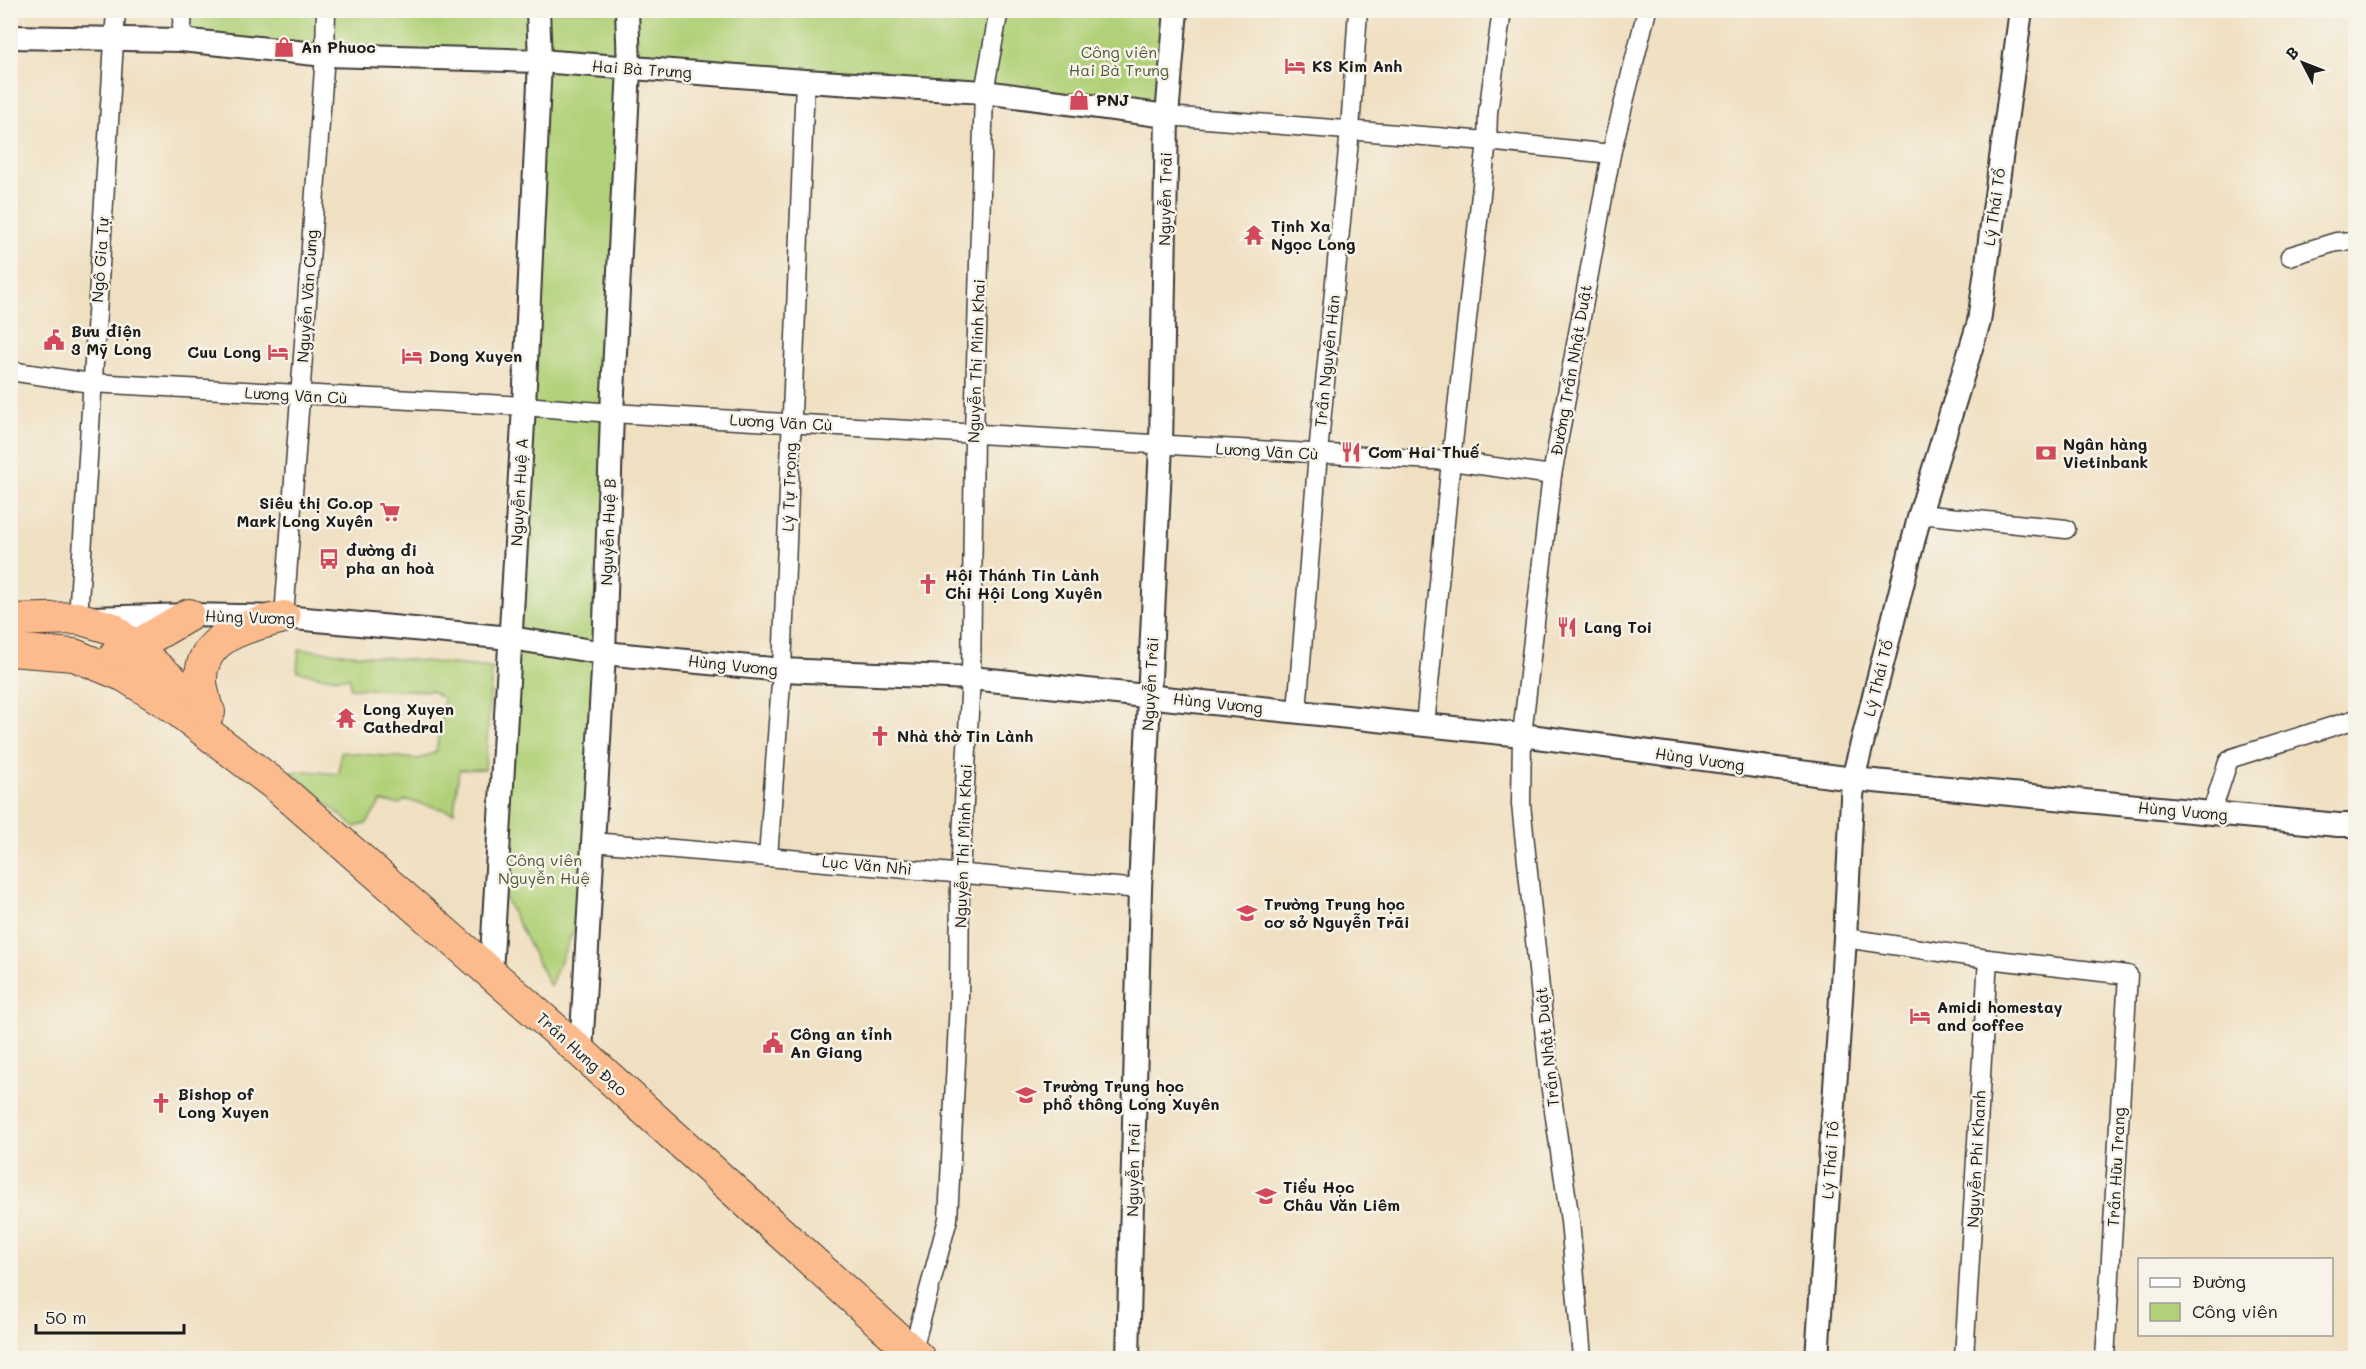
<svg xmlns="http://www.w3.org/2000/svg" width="2366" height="1369" viewBox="0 0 2366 1369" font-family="Mali,sans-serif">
<rect width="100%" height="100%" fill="#f7f3e8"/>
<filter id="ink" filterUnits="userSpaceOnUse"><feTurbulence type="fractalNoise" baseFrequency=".0167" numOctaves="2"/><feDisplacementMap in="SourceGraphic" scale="12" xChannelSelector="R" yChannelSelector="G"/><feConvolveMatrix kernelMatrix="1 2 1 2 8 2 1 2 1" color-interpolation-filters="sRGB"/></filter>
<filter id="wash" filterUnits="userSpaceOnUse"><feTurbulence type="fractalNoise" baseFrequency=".008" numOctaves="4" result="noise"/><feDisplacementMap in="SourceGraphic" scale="24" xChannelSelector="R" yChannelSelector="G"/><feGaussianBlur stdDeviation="1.35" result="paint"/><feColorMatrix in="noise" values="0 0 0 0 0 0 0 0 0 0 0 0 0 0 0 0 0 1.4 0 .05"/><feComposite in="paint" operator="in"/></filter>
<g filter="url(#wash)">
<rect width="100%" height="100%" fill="#f0e0c2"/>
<!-- green -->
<g fill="#b0d178" stroke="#66764a" stroke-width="1.5">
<polygon points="183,10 1176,11 1167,116 624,69 591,889 550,986 497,882 541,64 181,40"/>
<polygon points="299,649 492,668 485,769 459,770 454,812 406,800 399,804 381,802 366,824 354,827 291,772 306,771 339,774 341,752 419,759 436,752 444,699 432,691 350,688 350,678 322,677 297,671"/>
</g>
</g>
<g filter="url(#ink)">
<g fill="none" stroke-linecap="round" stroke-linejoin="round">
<!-- minor casing -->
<g stroke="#3c3935" stroke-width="21">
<g id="minor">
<polyline points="181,40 183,10"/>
<polyline points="1167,116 1487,141 1611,154"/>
<polyline points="2290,256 2336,242 2356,241"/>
<polyline points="10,371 91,383 524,406 612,413 1451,461 1552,475"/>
<polyline points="1920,514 2066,529"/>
<polyline points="284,617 325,55 326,10"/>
<polyline points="78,618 116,10"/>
<polyline points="1297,711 1318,453 1350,130 1358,10"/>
<polyline points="1425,725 1451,461 1487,141 1488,113 1502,10"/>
<polyline points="2211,814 2228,762 2232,758 2356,719"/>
<polyline points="593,842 1140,889"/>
<polyline points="768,857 782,670 805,81"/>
<polyline points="1845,938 1988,959 2128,975 2105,1358"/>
<polyline points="911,1357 948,1219 959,1002 960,873 971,678 974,433 984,92 999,10"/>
<polyline points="1582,1358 1570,1221 1549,1076 1521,804 1522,735 1552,475 1611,154 1647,10"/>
<polyline points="1964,1358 1988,959"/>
</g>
</g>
<!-- tertiary casing -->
<g stroke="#3c3935" stroke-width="26">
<g id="tertiary">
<polyline points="10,37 181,40 325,55 540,61 805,81 984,92 1167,116"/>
<polyline points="91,618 189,615 284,617 511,638 604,653 782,670 971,678 1522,735 1853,779 2338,825 2356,825"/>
<polyline points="491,973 524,406 540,61 538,10"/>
<polyline points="581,1052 604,653 612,413 629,68 627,10"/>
<polyline points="1128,1358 1140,889 1161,445 1167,116 1176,10"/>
<polyline points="1817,1358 1845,938 1853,779 1920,514 1979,322 2021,10"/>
</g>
</g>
<!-- trunk casing -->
<g stroke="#3c3935" stroke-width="34">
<g id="trunk">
<polyline points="10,620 78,618 111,628 209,712"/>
<polyline points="10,650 74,655 125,676 172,706 278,787 581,1052 919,1358"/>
<polyline points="117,653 134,647 189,615"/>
<path d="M206,708c-1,-9 -5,-19 -5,-28 -1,-45 50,-55 83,-63"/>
</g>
</g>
<!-- minor -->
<use href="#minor" stroke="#fff" stroke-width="18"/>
<!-- tertiary -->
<use href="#tertiary" stroke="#fff" stroke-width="22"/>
<!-- trunk -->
<use href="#trunk" stroke="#fbbb8c" stroke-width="32"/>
</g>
</g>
<!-- icons -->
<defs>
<g id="shop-bare" transform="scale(1.62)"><path d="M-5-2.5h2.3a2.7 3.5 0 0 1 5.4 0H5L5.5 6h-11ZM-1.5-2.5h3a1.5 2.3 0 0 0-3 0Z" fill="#d1495b" stroke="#f7f3e8" stroke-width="2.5" paint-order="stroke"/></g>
<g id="hotel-bare" transform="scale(1.62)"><path d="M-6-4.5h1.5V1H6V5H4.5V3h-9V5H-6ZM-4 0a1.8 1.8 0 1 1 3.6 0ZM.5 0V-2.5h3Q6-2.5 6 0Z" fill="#d1495b" stroke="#f7f3e8" stroke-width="2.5" paint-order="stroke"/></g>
<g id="temple-bare" transform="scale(1.62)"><path d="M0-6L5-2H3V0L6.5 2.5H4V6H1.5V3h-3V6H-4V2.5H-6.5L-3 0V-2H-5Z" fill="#d1495b" stroke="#f7f3e8" stroke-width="2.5" paint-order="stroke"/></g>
<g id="civic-bare" transform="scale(1.62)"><path d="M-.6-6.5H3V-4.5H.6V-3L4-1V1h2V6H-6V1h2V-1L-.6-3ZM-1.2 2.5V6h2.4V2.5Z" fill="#d1495b" stroke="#f7f3e8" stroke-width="2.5" paint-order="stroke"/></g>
<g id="restaurant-bare" transform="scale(1.62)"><path d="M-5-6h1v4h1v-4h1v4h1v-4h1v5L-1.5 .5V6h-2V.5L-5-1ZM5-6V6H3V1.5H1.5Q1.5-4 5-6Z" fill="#d1495b" stroke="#f7f3e8" stroke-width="2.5" paint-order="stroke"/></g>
<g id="bank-bare" transform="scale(1.62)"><path d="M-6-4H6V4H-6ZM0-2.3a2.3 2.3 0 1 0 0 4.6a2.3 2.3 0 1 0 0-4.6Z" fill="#d1495b" stroke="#f7f3e8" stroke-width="2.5" paint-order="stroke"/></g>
<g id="supermarket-bare" transform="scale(1.62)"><path d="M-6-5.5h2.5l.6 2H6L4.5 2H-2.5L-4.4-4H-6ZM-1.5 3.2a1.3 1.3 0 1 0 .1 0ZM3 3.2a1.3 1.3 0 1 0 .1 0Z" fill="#d1495b" stroke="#f7f3e8" stroke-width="2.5" paint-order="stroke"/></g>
<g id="bus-bare" transform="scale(1.62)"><path d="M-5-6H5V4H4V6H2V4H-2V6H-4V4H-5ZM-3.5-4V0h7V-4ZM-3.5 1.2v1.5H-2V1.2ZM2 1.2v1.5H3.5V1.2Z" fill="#d1495b" stroke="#f7f3e8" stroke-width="2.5" paint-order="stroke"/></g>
<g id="church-bare" transform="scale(1.62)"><path d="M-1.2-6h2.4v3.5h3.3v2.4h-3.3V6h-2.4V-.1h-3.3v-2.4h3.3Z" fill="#d1495b" stroke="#f7f3e8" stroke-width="2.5" paint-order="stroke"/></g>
<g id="school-bare" transform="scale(1.62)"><path d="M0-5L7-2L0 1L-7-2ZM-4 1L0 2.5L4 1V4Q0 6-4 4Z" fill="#d1495b" stroke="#f7f3e8" stroke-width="2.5" paint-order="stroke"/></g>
</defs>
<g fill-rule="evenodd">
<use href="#shop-bare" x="284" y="47"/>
<use href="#hotel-bare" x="1295" y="66"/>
<use href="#shop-bare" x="1079" y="100"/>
<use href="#temple-bare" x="1254" y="235"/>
<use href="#civic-bare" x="54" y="340"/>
<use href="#hotel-bare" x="278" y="352"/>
<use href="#hotel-bare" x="412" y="356"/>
<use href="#restaurant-bare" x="1351" y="452"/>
<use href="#bank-bare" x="2046" y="453"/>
<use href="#supermarket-bare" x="390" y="512"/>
<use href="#bus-bare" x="329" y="559"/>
<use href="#church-bare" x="928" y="584"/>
<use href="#restaurant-bare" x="1567" y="627"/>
<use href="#temple-bare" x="346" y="718"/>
<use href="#church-bare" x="880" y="736"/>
<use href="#school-bare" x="1247" y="913"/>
<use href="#hotel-bare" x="1920" y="1016"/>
<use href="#civic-bare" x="773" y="1043"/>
<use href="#school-bare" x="1026" y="1095"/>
<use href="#church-bare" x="161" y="1103"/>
<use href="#school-bare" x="1266" y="1196"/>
</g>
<g text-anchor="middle" stroke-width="5" stroke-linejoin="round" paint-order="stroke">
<!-- poi labels -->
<g font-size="16" font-weight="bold" fill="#1c1c1c" stroke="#f7f3e8" text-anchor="start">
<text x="301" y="53">An Phuoc</text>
<text x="1312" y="72">KS Kim Anh</text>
<text x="1096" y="106">PNJ</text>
<text x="1271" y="232">Tịnh Xa<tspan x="1271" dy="18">Ngọc Long</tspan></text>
<text x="71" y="337">Bưu điện<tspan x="71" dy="18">3 Mỹ Long</tspan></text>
<text x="261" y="358" text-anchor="end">Cuu Long</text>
<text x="429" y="362">Dong Xuyen</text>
<text x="2063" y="450">Ngân hàng<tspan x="2063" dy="18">Vietinbank</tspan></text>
<text x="1368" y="458">Cơm Hai Thuế</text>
<text x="373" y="509" text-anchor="end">Siêu thị Co.op<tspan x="373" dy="18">Mark Long Xuyên</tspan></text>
<text x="346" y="556">đường đi<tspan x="346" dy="18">pha an hoà</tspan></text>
<text x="945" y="581">Hội Thánh Tin Lành<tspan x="945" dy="18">Chi Hội Long Xuyên</tspan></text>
<text x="1584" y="633">Lang Toi</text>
<text x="363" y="715">Long Xuyen<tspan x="363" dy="18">Cathedral</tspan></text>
<text x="897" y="742">Nhà thờ Tin Lành</text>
<text x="1264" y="910">Trường Trung học<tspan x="1264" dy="18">cơ sở Nguyễn Trãi</tspan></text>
<text x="1937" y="1013">Amidi homestay<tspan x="1937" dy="18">and coffee</tspan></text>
<text x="790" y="1040">Công an tỉnh<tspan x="790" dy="18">An Giang</tspan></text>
<text x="1043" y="1092">Trường Trung học<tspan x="1043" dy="18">phổ thông Long Xuyên</tspan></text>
<text x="178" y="1100">Bishop of<tspan x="178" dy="18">Long Xuyen</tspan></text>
<text x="1283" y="1193">Tiểu Học<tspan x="1283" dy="18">Châu Văn Liêm</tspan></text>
</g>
<!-- park labels -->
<g font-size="16" fill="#505b3c" stroke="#f7f3e8">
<text x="1119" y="58">Công viên<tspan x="1119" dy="18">Hai Bà Trưng</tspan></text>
<text x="544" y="866">Công viên<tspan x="544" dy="18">Nguyễn Huệ</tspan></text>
</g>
<!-- street labels -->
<g font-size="16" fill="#1c1c1c" stroke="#f7f3e8">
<text transform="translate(642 69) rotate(4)" y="6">Hai Bà Trưng</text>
<text transform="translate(1165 199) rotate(-89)" y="6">Nguyễn Trãi</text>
<text transform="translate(1994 207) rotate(-82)" y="6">Lý Thái Tổ</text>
<text transform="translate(100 260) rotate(-86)" y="6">Ngô Gia Tự</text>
<text transform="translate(307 296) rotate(-86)" y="6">Nguyễn Văn Cưng</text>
<text transform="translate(976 361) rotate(-88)" y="6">Nguyễn Thị Minh Khai</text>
<text transform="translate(1327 361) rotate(-84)" y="6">Trần Nguyên Hãn</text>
<text transform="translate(1571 370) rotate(-80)" y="6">Đường Trần Nhật Duật</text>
<text transform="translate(296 395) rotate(3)" y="6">Lương Vãn Cù</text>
<text transform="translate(781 422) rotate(3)" y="6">Lương Vãn Cù</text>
<text transform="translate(1267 451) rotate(3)" y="6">Lương Vãn Cù</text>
<text transform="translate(789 487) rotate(-88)" y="6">Lý Tự Trọng</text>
<text transform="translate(519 492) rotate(-87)" y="6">Nguyễn Huệ A</text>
<text transform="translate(608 532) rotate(-88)" y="6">Nguyễn Huệ B</text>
<text transform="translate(250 617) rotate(2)" y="6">Hùng Vương</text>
<text transform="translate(733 665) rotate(6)" y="6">Hùng Vương</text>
<text transform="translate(1878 678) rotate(-76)" y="6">Lý Thái Tổ</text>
<text transform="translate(1150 684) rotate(-87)" y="6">Nguyễn Trãi</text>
<text transform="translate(1218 703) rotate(6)" y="6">Hùng Vương</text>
<text transform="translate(1700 759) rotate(8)" y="6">Hùng Vương</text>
<text transform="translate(2183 811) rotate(5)" y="6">Hùng Vương</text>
<text transform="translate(963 846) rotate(-88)" y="6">Nguyễn Thị Minh Khai</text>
<text transform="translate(867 865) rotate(5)" y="6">Lục Văn Nhì</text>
<text transform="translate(1547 1047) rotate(-96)" y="6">Trần Nhật Duật</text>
<text transform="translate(582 1054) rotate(42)" y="6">Trần Hưng Đạo</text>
<text transform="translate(1976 1159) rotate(-87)" y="6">Nguyễn Phi Khanh</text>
<text transform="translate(1830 1160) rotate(-86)" y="6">Lý Thái Tổ</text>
<text transform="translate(2116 1167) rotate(-87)" y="6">Trần Hữu Trang</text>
<text transform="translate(1133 1170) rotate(-89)" y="6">Nguyễn Trãi</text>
</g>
</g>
<!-- margin -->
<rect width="2366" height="1369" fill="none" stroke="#f7f3e8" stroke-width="36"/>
<!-- legend -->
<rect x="2138" y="1258" width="195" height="78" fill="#f7f3e8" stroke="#9f9d96" stroke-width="1.5"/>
<rect x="2150" y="1278" width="30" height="9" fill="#ffffff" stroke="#9f9d96" stroke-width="1.5"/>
<text x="2192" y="1288" font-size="18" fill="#1c1c1c">Đường</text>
<rect x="2150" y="1303" width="30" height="18" fill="#b0d178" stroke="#9f9d96" stroke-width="1.5"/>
<text x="2192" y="1318" font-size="18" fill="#1c1c1c">Công viên</text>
<!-- north arrow -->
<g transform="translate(2303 63) rotate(312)" stroke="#f7f3e8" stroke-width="4.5" paint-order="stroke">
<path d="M0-4.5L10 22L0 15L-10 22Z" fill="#1c1c1c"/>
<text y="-9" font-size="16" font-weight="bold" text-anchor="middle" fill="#1c1c1c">B</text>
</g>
<!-- scale -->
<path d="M36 1324v9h148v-9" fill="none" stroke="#1c1c1c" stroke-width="3"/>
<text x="45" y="1324" font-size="18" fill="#1c1c1c" stroke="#f7f3e8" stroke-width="4.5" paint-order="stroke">50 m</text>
</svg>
